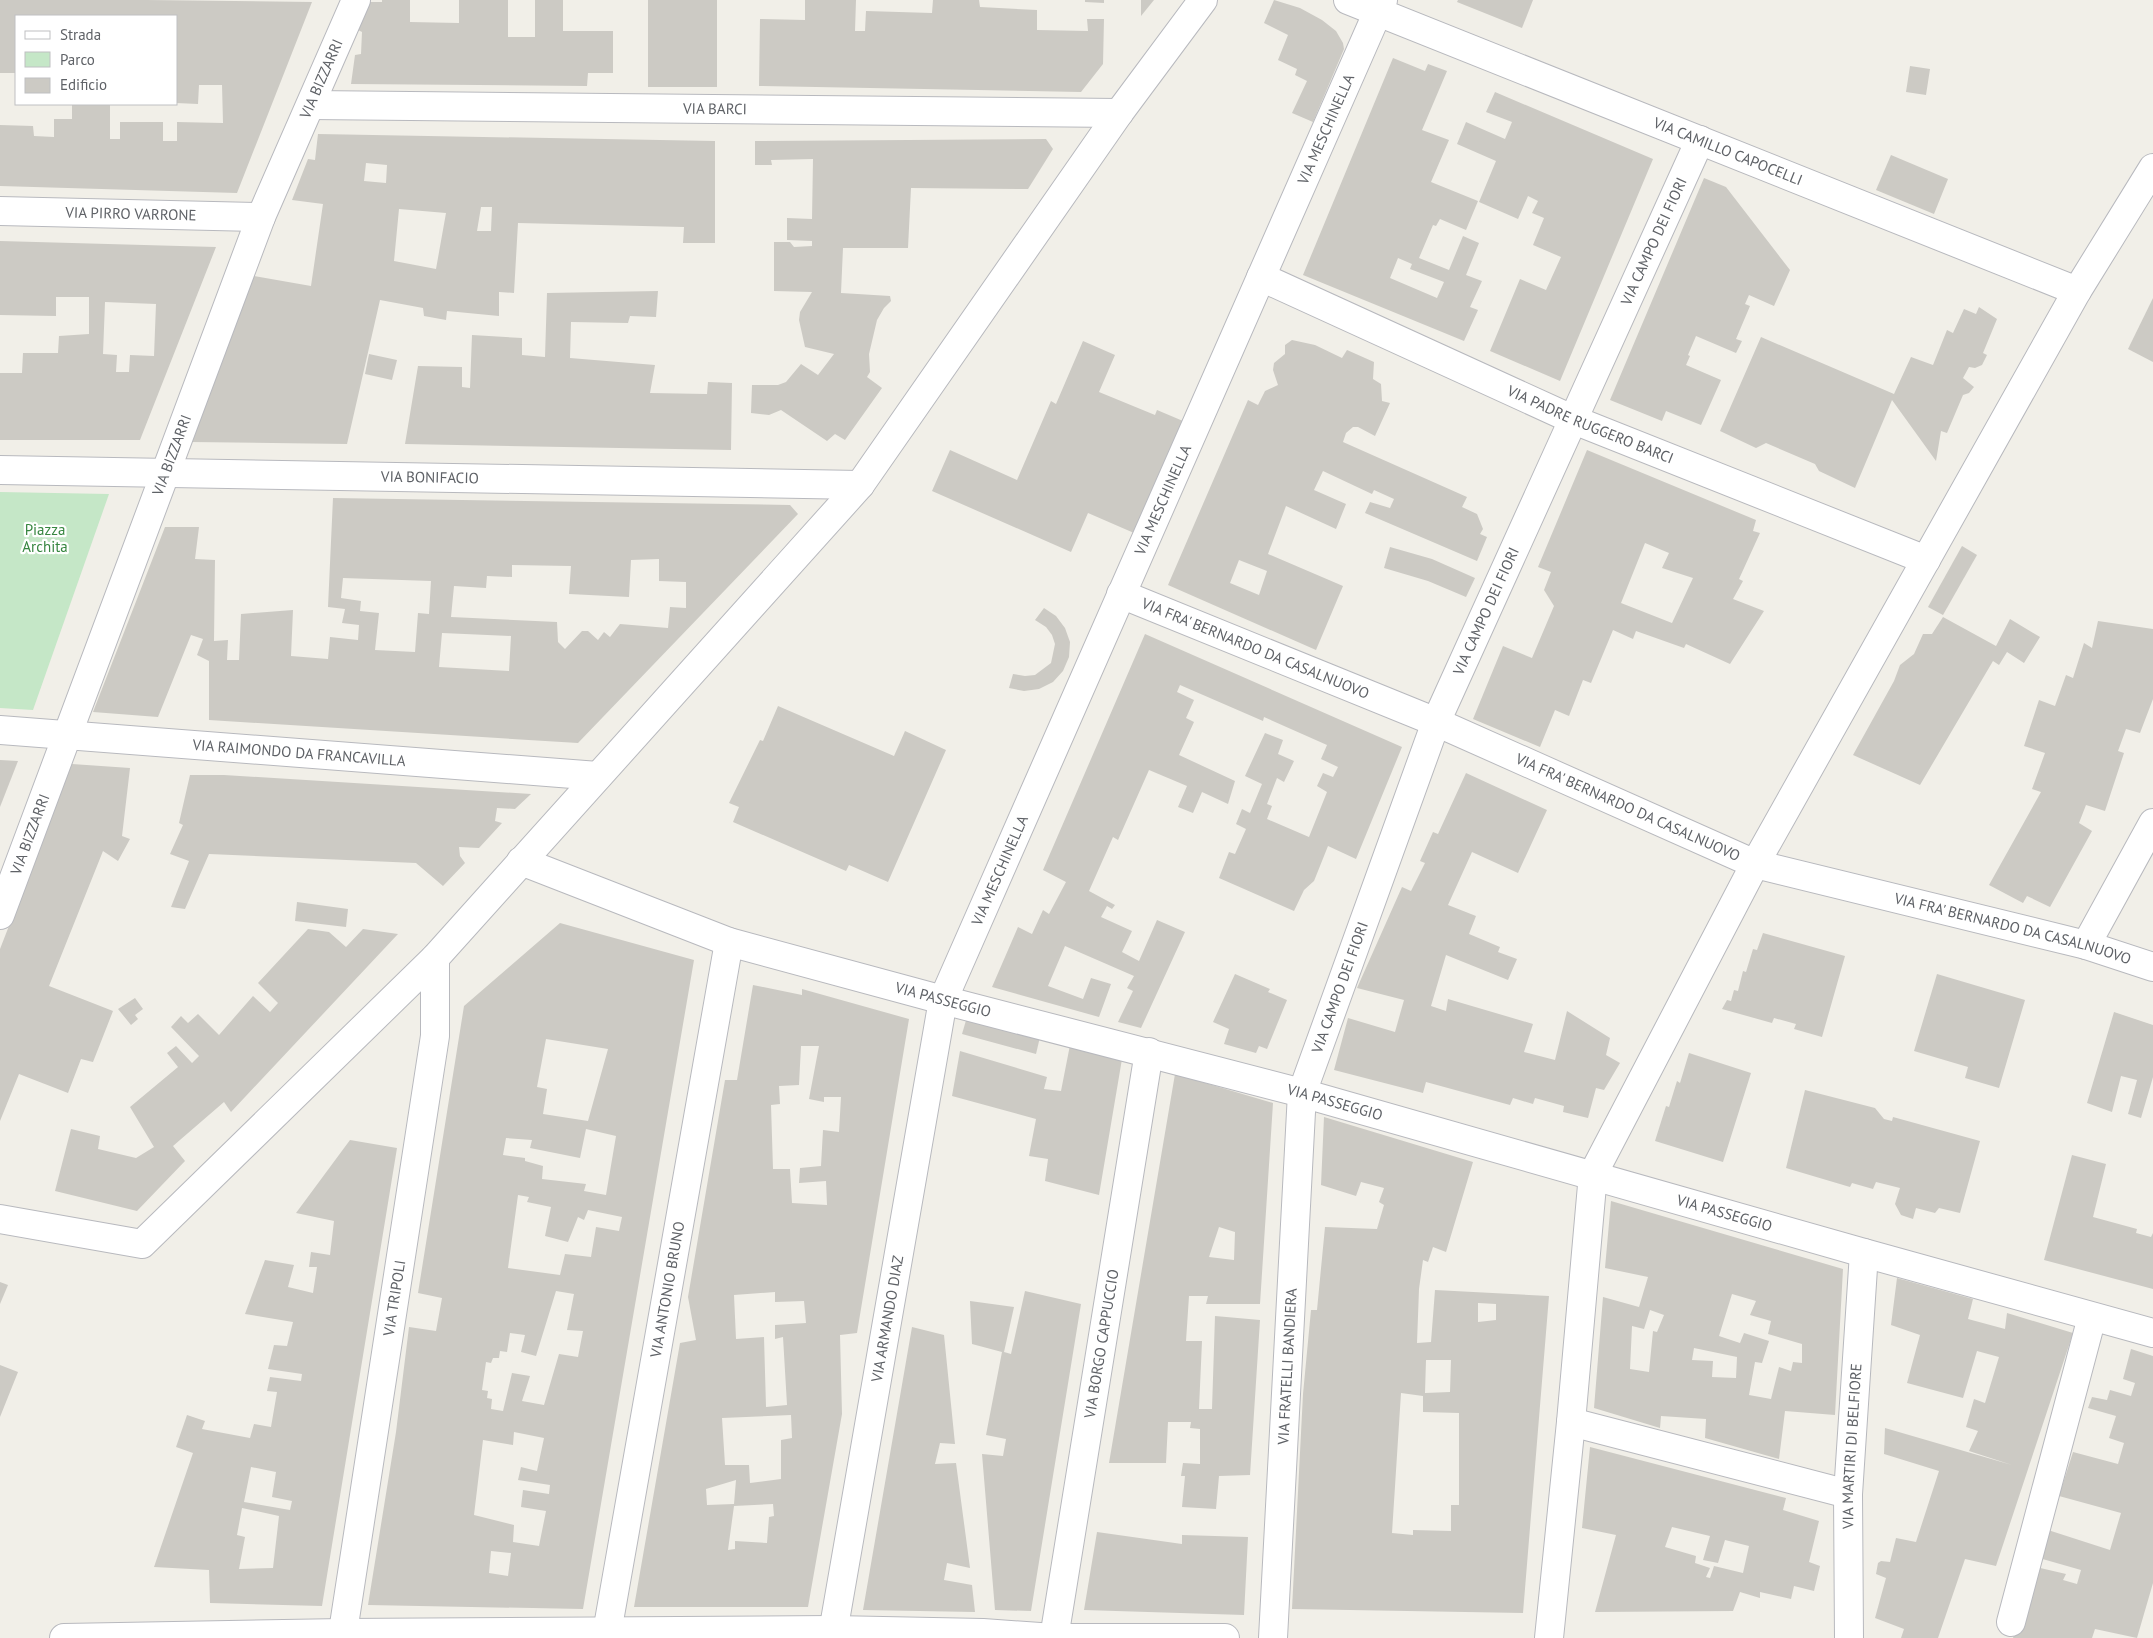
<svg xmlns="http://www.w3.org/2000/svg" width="2153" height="1638" viewBox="0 0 2153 1638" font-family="'PT Sans',sans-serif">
<rect width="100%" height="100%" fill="#f1efe8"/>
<!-- green -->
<polygon fill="#c5e7c7" points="0,492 109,494 33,710 0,708"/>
<!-- building -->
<g fill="#cccac4" fill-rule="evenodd">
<polygon points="0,0 147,0 312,2 237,193 0,186 0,125 33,126 34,136 54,137 54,119 72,119 72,104 110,104 110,139 120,139 120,122 163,122 163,141 177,141 177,122 223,123 222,85 199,85 198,104 176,103 176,16 16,16 16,73 0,73"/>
<polygon points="382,0 410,0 410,22 459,23 459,0 508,0 508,37 535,37 535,0 563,0 563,31 613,31 613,73 588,73 587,86 351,84 355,55 361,54 362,32 358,30 365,2 382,2"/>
<rect x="648" y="0" width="69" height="87"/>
<polygon points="805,0 856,0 855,31 865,31 866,11 932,13 933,0 979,0 980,7 1037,10 1037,30 1088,31 1087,19 1104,19 1103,64 1081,92 759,86 760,19 805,20"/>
<polygon points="1085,0 1104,0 1104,3 1085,2"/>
<polygon points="1141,0 1154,0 1141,16"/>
<polygon points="1274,0 1300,8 1322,20 1336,31 1343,43 1344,49 1313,122 1292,113 1307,81 1295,75 1297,69 1278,60 1288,35 1264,23"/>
<polygon points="1458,0 1533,0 1522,28 1457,2"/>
<path d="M1393,58l32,13 3,-7 19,7 -25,59 27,10 -18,42 47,19 -12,29 -26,-11 -4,7 -3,-1 -14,33 30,12 14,-34 16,7 -13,32 16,6 -12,26 8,3 -14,31 -161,-66zM1398,258l14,6 -2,5 34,13 -7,16 -47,-20z"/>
<polygon points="1910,66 1930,69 1926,95 1906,92"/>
<polygon points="1495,92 1653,159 1560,381 1490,351 1520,279 1546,290 1561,257 1533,245 1544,218 1532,213 1538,201 1528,196 1518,219 1479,202 1496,161 1457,144 1466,122 1505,139 1512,122 1486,112"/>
<path d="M318,134l397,7v102h-32l1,-16 -166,-4 -4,70 -15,-1v24l-52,-5 -1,9 -22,-4 -1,-8 -43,-8 -33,144 -156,-2 63,-166 57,10 12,-82 -31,-4 16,-41 7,1zM366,163l21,2 -1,18 -22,-2zM481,207h11l-1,24h-14zM399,209l47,4 -10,56 -42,-8z"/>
<polygon points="1046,139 1053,149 1028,189 911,188 908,248 843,248 841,293 890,296 891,301 884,308 877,320 869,354 870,372 867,377 882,388 845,440 835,434 827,441 781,410 769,415 751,413 752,385 778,385 786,382 801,364 818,375 834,354 805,347 799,320 800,312 812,292 774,291 774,242 790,242 794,247 812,246 812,241 787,240 787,218 812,219 813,159 771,160 772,165 755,165 755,141"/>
<polygon points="1891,155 1948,179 1934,214 1876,190"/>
<polygon points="1704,178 1726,187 1790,270 1774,306 1749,295 1745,304 1750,306 1736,339 1742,341 1736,353 1696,336 1688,355 1690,356 1686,365 1721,380 1701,425 1666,411 1662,421 1610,400"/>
<path d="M0,241l216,6 -76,193h-140v-67h22l1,-20h35l1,-17 30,-2v-37h-33v19l-56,-1zM105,302l51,2 -2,52 -24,-1 -1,17h-13l1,-17 -14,-1z"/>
<polygon points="658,291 656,317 630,316 628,323 571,322 570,358 655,365 650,393 707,394 708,382 732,383 731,450 405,444 418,366 462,367 462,387 470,388 472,335 522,338 522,355 545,357 547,293"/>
<polygon points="2153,298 2153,362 2128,349"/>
<polygon points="1979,307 1997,319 1983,353 1987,355 1982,365 1975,368 1969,367 1963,378 1974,387 1969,393 1963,395 1947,433 1941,431 1936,461 1892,400 1855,488 1819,471 1815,464 1766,443 1756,448 1720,431 1761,337 1894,394 1911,357 1933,365 1947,330 1953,333 1964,309 1976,314"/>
<path d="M1292,340l23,5 27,13 5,-8 27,12 -1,17 8,5 1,17 8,2 -15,33 -17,-9h-5l-7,6 -3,9 124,55 -5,10 15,7 6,15 -3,5 7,3 -10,24 -112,-48 5,-11 20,6 4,-9 -20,-9 -2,4 -49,-23 -9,19 32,14 -10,25 -50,-23 -18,48 75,32 -27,64 -148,-65 80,-185 10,5 7,-14 13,-6 -5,-15 1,-7 11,-9v-9zM1239,560l28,11 -8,24 -29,-12z"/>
<polygon points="1083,341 1115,355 1099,392 1155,415 1157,410 1183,421 1134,533 1088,513 1071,552 932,491 950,450 1017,480 1051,401 1056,404"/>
<polygon points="369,354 397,360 392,380 365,374"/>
<path d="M1587,450l169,70 -3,11 7,2 -21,46 4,2 -10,18 31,12 -34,53 -44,-20 -2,4 -48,-17 -3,8 -20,-9 -22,53 -8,-3 -14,36 -14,-6 -15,37 -67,-28 30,-73 29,12 22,-52 -10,-16 7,-18 -13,-5zM1645,543l24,10 -7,15 31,10 -21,45 -51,-20z"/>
<path d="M333,498l457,7 8,9 -220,229 -369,-23v-59l-12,-6 6,-16 -12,-4 -33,82 -65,-5 72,-185h34l-4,32 20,1 -1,81 14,-1 -1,20h12l2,-46 52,-4 -2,46 37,3 2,-22 28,3 1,-15 -17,-2 3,-14 -17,-2zM659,559v22l27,1v26l-16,-1 -2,21 -48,-4 -10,13 -6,-5 -6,8 -10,-9h-6l-17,18 -7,-7 -1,-20 -106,-5 3,-31 32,2 1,-12 25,1v-12l59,1 -2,28 60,3 2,-37zM343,578l88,3 -2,33 -11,-1 -3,39 -40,-2 4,-37 -19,-2 1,-10 -20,-3zM442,633l69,3 -2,35 -70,-4z"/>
<polygon points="1962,546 1977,555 1943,615 1928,607"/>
<polygon points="1390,547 1432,559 1475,578 1466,597 1428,581 1384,568"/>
<polygon points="1044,608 1056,616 1065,628 1070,642 1069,657 1063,671 1053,682 1039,689 1024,691 1009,688 1013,674 1025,676 1035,675 1051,663 1055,644 1052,635 1046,627 1035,620"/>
<polygon points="1943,617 1996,646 2010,619 2040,637 2024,663 2007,652 1999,665 1993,661 1920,785 1853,755 1894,681 1900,665 1914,654 1923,634 1932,634"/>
<polygon points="2098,621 2153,629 2153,699 2140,733 2126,729 2118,751 2124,753 2105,811 2086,805 2079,823 2092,831 2050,907 2027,896 2023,903 1989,885 2041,792 2032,789 2045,753 2024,746 2039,700 2055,706 2066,675 2073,678 2084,643 2092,648"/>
<polygon points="1145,634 1402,747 1356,859 1328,846 1314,881 1304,890 1294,911 1219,878 1229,852 1235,854 1246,829 1236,824 1242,809 1250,813 1262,784 1245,776 1265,733 1283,740 1278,754 1294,761 1284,782 1277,778 1267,804 1272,806 1267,819 1309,837 1327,792 1317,786 1323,773 1333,777 1338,767 1321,759 1327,745 1264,717 1263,721 1180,685 1177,692 1194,700 1186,718 1194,722 1179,755 1235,781 1228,804 1202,792 1193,813 1178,807 1187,786 1149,770 1118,840 1113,837 1089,891 1115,905 1112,909 1107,906 1101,917 1132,931 1122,952 1139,961 1157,920 1185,932 1141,1028 1118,1022 1133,991 1127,988 1134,976 1065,946 1048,986 1083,999 1091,978 1111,984 1099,1017 992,987 1018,927 1032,934 1043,910 1049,914 1066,882 1043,870"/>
<polygon points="778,706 894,756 905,731 946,750 888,882 849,865 846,871 733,822 739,807 729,803 760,740 763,741"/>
<polygon points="0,760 18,761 0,807"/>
<polygon points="72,764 130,768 122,836 130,839 118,861 103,851 49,986 113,1011 93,1062 81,1059 68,1093 19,1074 0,1121 0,949"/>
<polygon points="1466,773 1547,810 1518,873 1472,852 1448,905 1476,916 1469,934 1500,947 1498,952 1517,959 1508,980 1446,955 1431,1006 1446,1011 1448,999 1533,1024 1524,1052 1555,1060 1567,1011 1610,1038 1606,1055 1620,1063 1604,1090 1596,1088 1588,1118 1563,1112 1564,1106 1535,1098 1533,1104 1513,1098 1510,1105 1426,1082 1423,1093 1334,1070 1348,1018 1395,1032 1404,1000 1357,988 1402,887 1411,891 1425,863 1420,861 1433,832 1438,834"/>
<polygon points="190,775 224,775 531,794 515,809 497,808 495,821 502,823 479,848 459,847 460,856 465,863 443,886 416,863 209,854 185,909 171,907 189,861 170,854 183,825 179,823"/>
<polygon points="297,902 348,909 346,927 295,921"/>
<path d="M560,923l134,37 -111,649 -215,-4 28,-173 13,-105 27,4 6,-33 -24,-5 46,-287zM546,1039l62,10 -20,72 -45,-7 4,-25 -10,-2zM586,1129l30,7 -10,59 -22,-4 2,-7 -44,-5 1,-13 -18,-5v-3l-22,-3 3,-17 26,2 -2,8 50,10zM518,1195l11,2 -2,5 24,5 -6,29 23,6 10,-25 6,3 4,-10 34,7 -3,14 -23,-4 -5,30 -26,-3 -5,21 -52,-7zM556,1291l18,3 -7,36 16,1 -5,26 -19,-3 -15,51 -22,-4 8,-25 -18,-3 -9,38 -12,-2 1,-10 -5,-1 1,-7 -6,-1 4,-28 5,1 2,-5h6l1,-7 7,1 3,-19 15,2 -4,17 15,4zM514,1432l30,6 -7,33 -16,-4 -3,13 32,5 -1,9 -26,-4 -2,17 25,4 -7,35 -26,-4 1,-17 -40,-10 9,-75 30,5zM491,1551l20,2 -3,23 -19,-3z"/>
<polygon points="308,929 329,932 346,947 363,929 398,934 231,1112 224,1102 173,1146 185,1161 137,1211 55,1191 71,1129 100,1136 98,1149 136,1158 154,1147 130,1107 178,1067 167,1053 176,1046 192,1063 199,1056 171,1027 181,1016 188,1023 198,1014 219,1035 253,996 270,1012 278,1003 258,983"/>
<polygon points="1763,933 1845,956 1822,1037 1794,1029 1796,1024 1774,1018 1772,1023 1722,1009 1727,1000 1731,1001 1734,990 1738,991 1743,971 1746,972 1753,949 1757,950"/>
<polygon points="1235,974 1270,989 1268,992 1287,1000 1267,1049 1259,1046 1256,1053 1224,1044 1229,1029 1213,1022"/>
<polygon points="1937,974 2025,1000 1999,1088 1965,1078 1968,1067 1914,1051"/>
<path d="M753,985l49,10v-6l107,30 -52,314 -17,2 2,79 -34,193h-174l46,-264 16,-3 -8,-43 37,-217h12zM801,1046h18l-10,53 15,3v-5h17l-2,35 -16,-2 -2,36 -21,2 -1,15 27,-2 1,24 -35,-2 -2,-34h-17l-2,-64 9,-1 -1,-18 20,-1zM775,1292v10l29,-1 2,22 -31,2v14l8,-2 4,68 -21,2 -2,-70 -28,2 -2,-44zM791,1415l1,23 -11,2v39l-31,4 -1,-18h-24l-3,-47zM736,1480l-2,24 -27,1 -1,-16zM773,1504l1,12 -5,1 -2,26 -32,-2v8l-7,1 6,-44z"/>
<polygon points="135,998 143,1009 135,1015 138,1019 131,1025 118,1009"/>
<polygon points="2114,1012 2153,1025 2153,1077 2141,1118 2128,1114 2137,1080 2121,1076 2112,1112 2087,1103"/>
<polygon points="967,1017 1040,1037 1036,1054 962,1034"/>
<polygon points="1070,1045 1122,1059 1099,1195 1045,1181 1048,1159 1029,1156 1036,1119 952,1096 960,1051 1047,1077 1044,1089 1061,1091"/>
<polygon points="1689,1053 1751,1073 1723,1162 1655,1141 1666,1106 1669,1107 1677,1081 1680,1083"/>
<path d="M1175,1074l98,29 -13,201h-54l2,-8h-19l-3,45h16l-3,68h13l3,-93 45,4 -10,155 -31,1 -3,33 -34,-2 3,-31h-4l2,-13 17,1v-35l-10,-1 1,-6h-23l-2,41h-57zM1219,1227l16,5 -1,28 -25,-3z"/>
<polygon points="1805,1090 1875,1108 1884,1119 1892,1121 1893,1117 1980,1141 1960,1213 1939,1208 1935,1213 1916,1208 1913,1219 1901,1215 1895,1204 1900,1188 1876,1182 1873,1189 1852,1183 1850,1187 1786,1168"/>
<path d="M1324,1117l149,45 -27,90 -13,-5 -5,15 -5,-2 -4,29 -2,54 14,-1 4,-52 114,6 -26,317 -231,-4 11,-215 8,-84h6l8,-83 52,2 7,-24 -5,-3 5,-14 -23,-6 -5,14 -35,-11zM1478,1303l18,1v16l-18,2zM1426,1360h25l-1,32 -25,1zM1401,1393l22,3v16l36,1v92h-8v26l-38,-1v5l-21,-2z"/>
<path d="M350,1140l47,8 -75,458 -112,-3 -1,-33 -55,-3 39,-114 -17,-6 11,-32 18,6 -3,8 48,9 4,-14 17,3 6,-35 -10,-1 3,-14 31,4 1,-7 -34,-5 6,-24 13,1 6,-24 -48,-8 20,-54 29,5 -6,22 25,6 4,-26h-8l2,-15 19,3 4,-34 -38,-8zM251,1467l25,5 -4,25 20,4 -2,9 -46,-8zM242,1508l37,8 -6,52 -34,1 6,-32 -8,-2z"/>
<polygon points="2072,1155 2106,1164 2093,1217 2137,1229 2136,1233 2151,1237 2153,1233 2153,1289 2044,1260"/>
<path d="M1611,1201l232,68 -8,146 -50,-4 -6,48 -74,-21 1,-19 -45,-3 -1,12 -66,-20 9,-111 36,10 9,-30 -43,-9zM1732,1294l24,7 -6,14 21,6 -3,13 34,10v19l-9,-1 -2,9 -12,-4 -8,32 -22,-4 6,-33 7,1 7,-22 -25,-8 -4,10 -21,-7zM1650,1310l14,5 -7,17 -4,-1 -4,41 -19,-3 2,-43 12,3zM1694,1348l43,9 -1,21 -24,-1 1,-16 -21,-1z"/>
<polygon points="1897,1278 1973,1299 1968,1319 2005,1329 2007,1313 2073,1333 1996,1566 1965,1559 1938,1638 1901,1638 1904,1629 1875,1618 1886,1578 1876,1574 1878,1563 1881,1561 1890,1562 1896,1538 1916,1542 1939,1471 1884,1454 1885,1428 2012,1465 1969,1451 1978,1431 1966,1427 1974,1399 1985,1403 1999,1357 1977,1351 1963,1398 1907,1383 1920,1335 1891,1325"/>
<polygon points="0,1282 8,1285 0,1304"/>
<polygon points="1025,1291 1081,1304 1031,1611 995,1610 982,1454 1003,1456 1006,1439 986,1435 1002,1352 972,1344 970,1301 1014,1307 1004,1352 1011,1354"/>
<polygon points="912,1327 944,1335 955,1444 940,1443 935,1464 956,1463 970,1568 947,1563 944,1580 972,1585 975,1612 863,1610"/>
<polygon points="2131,1349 2153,1356 2153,1583 2137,1638 2095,1629 2092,1638 2013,1638 2036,1567 2066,1574 2063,1580 2077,1584 2081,1570 2039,1558 2048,1530 2110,1550 2121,1513 2059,1496 2073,1452 2118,1464 2124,1443 2109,1438 2116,1416 2088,1408 2092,1397 2107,1400 2110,1390 2131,1396 2135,1383 2123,1379"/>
<polygon points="0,1365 18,1372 0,1417"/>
<path d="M1590,1447l196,51 -3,12 36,11 -10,41 11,4 -6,25 -20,-5 -3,13 -31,-7v6l-20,-6 -7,19 -138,1 21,-77 -34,-7zM1672,1527l38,9 -7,24 15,3 7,-23 24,6 -6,27 -29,-7 -4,12 -4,-1 4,-9 -15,-5 1,-7 -31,-9z"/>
<polygon points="1097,1532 1182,1544 1182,1535 1248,1537 1244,1615 1084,1610"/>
</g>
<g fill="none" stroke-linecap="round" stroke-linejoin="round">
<!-- minor casing -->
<g stroke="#b8b9be" stroke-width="30">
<g id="minor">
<path id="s1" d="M1348,0l729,291"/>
<path id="s2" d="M311,105l808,8"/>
<path id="s3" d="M0,211l261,6"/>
<path id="s4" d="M1261,277l313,143 352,140"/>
<path id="s5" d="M0,470l860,15"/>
<path id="s6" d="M1121,594l315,128 319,142 331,81 67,22"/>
<path id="s7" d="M0,730l598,46"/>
<path id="s8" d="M521,861l208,81 214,58 359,93 562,160 289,80"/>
<path id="s9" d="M0,915l261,-698 95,-217"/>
<polyline points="2086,945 2153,823"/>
<polyline points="0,1219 142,1244 435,958 860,485 1119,113 1203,0"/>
<polyline points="1571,1422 1848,1494"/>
<polyline points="2011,1622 2092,1317"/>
<polyline points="64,1638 343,1633 833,1630 983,1633 1054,1638 1225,1638"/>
<path id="s10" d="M342,1638l93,-602v-78"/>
<path id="s11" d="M606,1638l123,-696"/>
<path id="s12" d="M832,1638l111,-638 440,-1000"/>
<path id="s13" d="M1054,1638l95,-586"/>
<path id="s14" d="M1273,1638l29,-545 134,-371 264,-582"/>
<polyline points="1549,1638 1571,1422 1593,1174 1755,864 2077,291 2153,168"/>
<path id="s15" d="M1849,1638l-1,-144 16,-241"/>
</g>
</g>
<!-- minor -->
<use href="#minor" stroke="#fff" stroke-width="28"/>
</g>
<g text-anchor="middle" stroke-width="4.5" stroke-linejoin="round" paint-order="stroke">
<!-- street labels -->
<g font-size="15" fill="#5f6267" stroke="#fff">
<text dy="5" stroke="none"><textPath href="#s9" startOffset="896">VIA BIZZARRI</textPath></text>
<text dy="5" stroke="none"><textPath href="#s2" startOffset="404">VIA BARCI</textPath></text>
<text dy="5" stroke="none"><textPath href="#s12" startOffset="1599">VIA MESCHINELLA</textPath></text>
<text dy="5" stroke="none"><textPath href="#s1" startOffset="409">VIA CAMILLO CAPOCELLI</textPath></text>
<text dy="5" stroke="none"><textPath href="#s3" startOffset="131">VIA PIRRO VARRONE</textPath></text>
<text dy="5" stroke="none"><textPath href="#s14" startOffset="1468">VIA CAMPO DEI FIORI</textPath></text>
<text dy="5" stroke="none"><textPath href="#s4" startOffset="361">VIA PADRE RUGGERO BARCI</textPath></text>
<text dy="5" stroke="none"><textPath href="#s9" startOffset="491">VIA BIZZARRI</textPath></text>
<text dy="5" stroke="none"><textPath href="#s5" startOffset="430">VIA BONIFACIO</textPath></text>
<text dy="5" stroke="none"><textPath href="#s12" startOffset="1194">VIA MESCHINELLA</textPath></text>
<text dy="5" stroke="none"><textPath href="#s14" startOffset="1062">VIA CAMPO DEI FIORI</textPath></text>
<text dy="5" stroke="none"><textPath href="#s6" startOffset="145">VIA FRA' BERNARDO DA CASALNUOVO</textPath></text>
<text dy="5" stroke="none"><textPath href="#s7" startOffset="300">VIA RAIMONDO DA FRANCAVILLA</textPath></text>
<text dy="5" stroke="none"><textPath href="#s6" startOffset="550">VIA FRA' BERNARDO DA CASALNUOVO</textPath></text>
<text dy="5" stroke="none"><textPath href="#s9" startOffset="86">VIA BIZZARRI</textPath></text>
<text dy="5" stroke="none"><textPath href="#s12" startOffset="789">VIA MESCHINELLA</textPath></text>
<text dy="5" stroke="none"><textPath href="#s6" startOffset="955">VIA FRA' BERNARDO DA CASALNUOVO</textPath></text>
<text dy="5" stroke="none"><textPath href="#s14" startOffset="658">VIA CAMPO DEI FIORI</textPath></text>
<text dy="5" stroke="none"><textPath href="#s8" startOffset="445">VIA PASSEGGIO</textPath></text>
<text dy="5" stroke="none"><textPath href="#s8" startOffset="850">VIA PASSEGGIO</textPath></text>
<text dy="5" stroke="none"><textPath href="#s8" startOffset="1255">VIA PASSEGGIO</textPath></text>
<text dy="5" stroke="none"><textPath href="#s11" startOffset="354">VIA ANTONIO BRUNO</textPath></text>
<text dy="5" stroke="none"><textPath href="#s10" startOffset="344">VIA TRIPOLI</textPath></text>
<text dy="5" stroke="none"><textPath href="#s12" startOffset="324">VIA ARMANDO DIAZ</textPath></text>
<text dy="5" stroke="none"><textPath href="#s13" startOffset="298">VIA BORGO CAPPUCCIO</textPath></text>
<text dy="5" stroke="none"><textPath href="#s14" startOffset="272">VIA FRATELLI BANDIERA</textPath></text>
<text dy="5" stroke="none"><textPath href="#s15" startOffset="192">VIA MARTIRI DI BELFIORE</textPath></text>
</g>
<!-- park labels -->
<g font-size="15" fill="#378640" stroke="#fff">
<text x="45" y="535">Piazza<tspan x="45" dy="17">Archita</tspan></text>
</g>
</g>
<!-- legend -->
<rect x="15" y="15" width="162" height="90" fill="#ffffff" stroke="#bfc0c2"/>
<rect x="25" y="31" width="25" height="8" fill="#ffffff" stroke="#bfc0c2"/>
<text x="60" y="40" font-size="15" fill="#5f6267">Strada</text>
<rect x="25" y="52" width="25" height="15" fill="#c5e7c7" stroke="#bfc0c2"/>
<text x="60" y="65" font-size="15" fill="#5f6267">Parco</text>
<rect x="25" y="78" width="25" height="15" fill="#cccac4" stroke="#bfc0c2"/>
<text x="60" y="90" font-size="15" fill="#5f6267">Edificio</text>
</svg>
